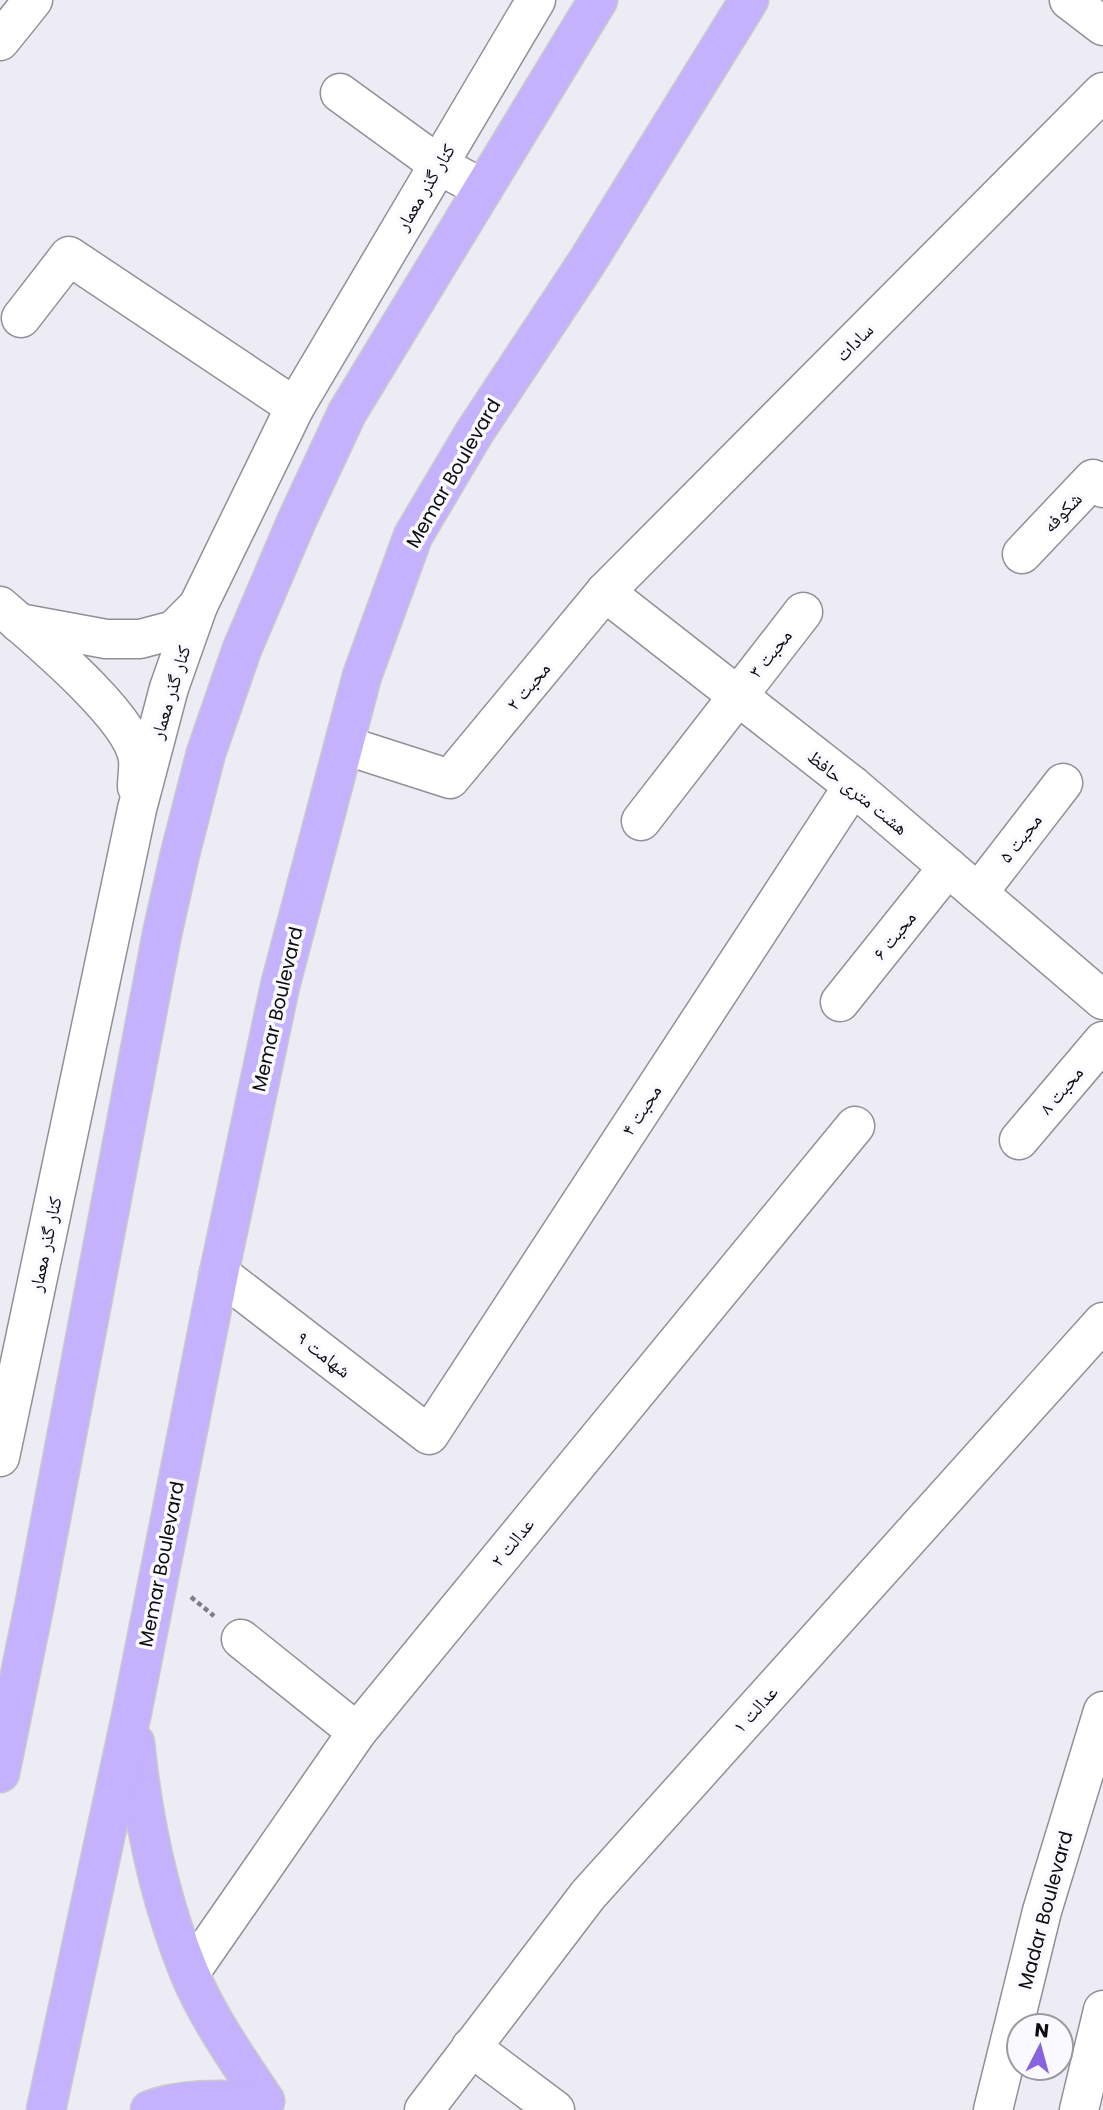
<svg xmlns="http://www.w3.org/2000/svg" width="1103" height="2110" viewBox="0 0 1103 2110" font-family="Poppins,'Noto Naskh Arabic',sans-serif">
<rect width="100%" height="100%" fill="#edecf5"/>
<g fill="none" stroke-linecap="round" stroke-linejoin="round">
<!-- minor casing -->
<g stroke="#918f98" stroke-width="41">
<g id="minor">
<polyline points="1069,0 1103,26"/>
<polyline points="0,41 33,0"/>
<polyline points="340,93 439,165 483,189"/>
<polyline points="21,318 69,256 295,407"/>
<polyline points="1022,554 1093,479 1103,488"/>
<polyline points="605,592 853,786 1103,1000"/>
<path d="M0,606c34,30 132,110 138,153 1,9 -1,19 -1,28"/>
<polyline points="19,623 106,639 140,639 174,630 198,606"/>
<polyline points="344,745 450,779 605,592 1103,92"/>
<polyline points="641,821 803,612"/>
<polyline points="978,893 1063,783"/>
<polyline points="840,1002 948,867"/>
<polyline points="1019,1140 1103,1041"/>
<polyline points="219,1273 429,1435 853,786"/>
<polyline points="0,1457 137,809 169,688 198,606 295,407 536,0"/>
<polyline points="241,1639 357,1732"/>
<polyline points="190,1973 357,1732 855,1126"/>
<polyline points="471,2047 555,2110"/>
<polyline points="424,2110 588,1895 1103,1322"/>
<polyline points="993,2110 1042,1911 1103,1711"/>
<polyline points="1079,2110 1103,2010"/>
</g>
</g>
<!-- major casing -->
<g stroke="#cacaca" stroke-width="41">
<g id="major">
<path d="M135,1743c8,78 24,155 54,229 19,46 49,88 76,129"/>
<polyline points="0,1773 35,1602 162,934 180,854 206,753 242,649 297,520 347,413 598,0"/>
<polyline points="46,2110 132,1712 219,1273 280,986 362,676 413,536 474,433 587,262 749,0"/>
<path d="M150,2110c36,-13 77,-10 115,-9"/>
</g>
</g>
<!-- path -->
<polyline stroke="#7e7d83" stroke-width="4.5" stroke-dasharray="5 3.5" stroke-linecap="butt" points="191,1597 214,1616"/>
<!-- minor -->
<use href="#minor" stroke="#fff" stroke-width="38"/>
<!-- major -->
<use href="#major" stroke="#c5b2fd" stroke-width="38"/>
</g>
<g text-anchor="middle" stroke-width="7" stroke-linejoin="round" paint-order="stroke">
<!-- street labels -->
<g font-size="19" fill="#0c0c0e" stroke="#faf9ff">
<text transform="translate(425 187) rotate(-59)" y="7">کنار گذر معمار</text>
<text transform="translate(854 342) rotate(-45)" y="7">سادات</text>
<text transform="translate(453 473) rotate(-60)" y="7">Memar Boulevard</text>
<text transform="translate(1062 512) rotate(-46)" y="7">شکوفه</text>
<text transform="translate(770 653) rotate(-51)" y="7">محبت ۳</text>
<text transform="translate(528 686) rotate(-50)" y="7">محبت ۲</text>
<text transform="translate(170 692) rotate(-73)" y="7">کنار گذر معمار</text>
<text transform="translate(858 792) rotate(39)" y="7">هشت متری حافظ</text>
<text transform="translate(1020 838) rotate(-52)" y="7">محبت ۵</text>
<text transform="translate(894 935) rotate(-51)" y="7">محبت ۶</text>
<text transform="translate(277 1009) rotate(-77)" y="7">Memar Boulevard</text>
<text transform="translate(1061 1090) rotate(-50)" y="7">محبت ۸</text>
<text transform="translate(641 1110) rotate(-57)" y="7">محبت ۴</text>
<text transform="translate(45 1244) rotate(-78)" y="7">کنار گذر معمار</text>
<text transform="translate(324 1354) rotate(38)" y="7">شهامت ۹</text>
<text transform="translate(512 1542) rotate(-51)" y="7">عدالت ۲</text>
<text transform="translate(161 1564) rotate(-79)" y="7">Memar Boulevard</text>
<text transform="translate(755 1709) rotate(-48)" y="7">عدالت ۱</text>
<text transform="translate(1045 1910) rotate(-75)" y="7">Madar Boulevard</text>
</g>
</g>
<!-- north arrow -->
<g transform="translate(1040 2047) rotate(6)"><circle r="33" fill="#faf9ff" stroke="#9b9a9f" stroke-width="2"/>
<path d="M0-5L12 26L0 18L-12 26Z" fill="#8664df"/>
<text y="-10" font-size="19" font-weight="bold" text-anchor="middle" fill="#0c0c0e">N</text>
</g>
</svg>
